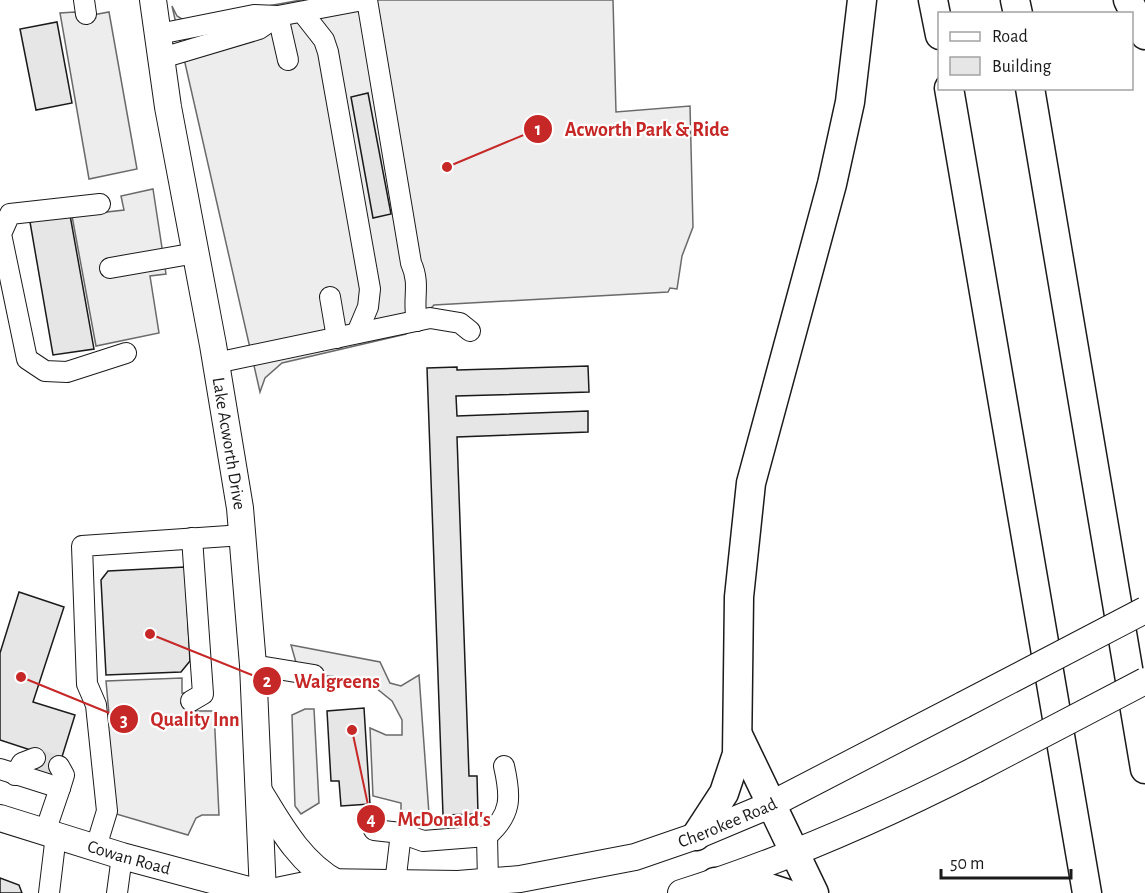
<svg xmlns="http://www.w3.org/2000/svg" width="1145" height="893" viewBox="0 0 1145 893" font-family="'Alegreya Sans',sans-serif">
<rect width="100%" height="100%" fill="#fff"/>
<!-- built -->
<g fill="#ededed" stroke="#6a6a6a" stroke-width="1.5">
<polygon points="301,0 613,0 616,112 690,106 693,227 682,256 677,289 670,288 668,292 434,305 406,334 282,363 265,378 260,392 172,6 177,16 185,21"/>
<polygon points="75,12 77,18 109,12 137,169 89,179 60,13"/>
<polygon points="153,189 166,274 150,276 159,333 96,346 72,216 124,210 121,196"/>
<polygon points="291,645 380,662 390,683 401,686 419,675 429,814 415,824 401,824 401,803 373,796 370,728 386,735 402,735 402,720 392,701 366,680 299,673"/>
<polygon points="182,678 182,693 189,693 190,711 214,711 219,815 202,815 196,818 188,835 106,811 96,714 109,714 106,681"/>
<polygon points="305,709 314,709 319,803 301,814 295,806 292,715"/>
</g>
<!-- building -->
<g fill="#e6e6e6" stroke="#1a1a1a" stroke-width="1.5">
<polygon points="57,22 72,103 36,110 20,29"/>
<polygon points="368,93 391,214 373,218 351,97"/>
<polygon points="70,215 94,349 53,355 30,222"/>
<polygon points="588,366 589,392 456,396 457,416 588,411 588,432 457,437 469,776 477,776 478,814 443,815 427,368 457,367 457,370"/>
<polygon points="185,567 190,661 181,672 106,675 101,580 108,571"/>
<polygon points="19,592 64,607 33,702 75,715 61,760 0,740 0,653"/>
<polygon points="364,708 370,804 341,806 339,781 331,781 327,711"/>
<polygon points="0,878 19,885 22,893 0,893"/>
</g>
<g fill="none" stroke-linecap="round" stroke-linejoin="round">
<!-- minor-tunnel -->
<polyline stroke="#ddd" stroke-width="20" stroke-dasharray="20 10" stroke-linecap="butt" points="35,758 59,766"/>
<!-- minor casing -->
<g stroke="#1a1a1a" stroke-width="22">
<g id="minor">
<polyline points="84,0 86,14"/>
<path d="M367,0l44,263c10,22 1,36 6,58"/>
<polyline points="302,12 324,40 328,52 370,289 368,307 357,333"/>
<polyline points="278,16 288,60"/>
<polyline points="159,34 254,15 278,16 363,0"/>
<polyline points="162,58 259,29 278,16"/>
<polyline points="100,204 10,214 1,234 27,359 45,371 67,372 126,353"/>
<polyline points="110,268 196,253"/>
<polyline points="330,297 337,338"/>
<polyline points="216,363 430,318 460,323 470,331"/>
<polyline points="253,665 314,675"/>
<polyline points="191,701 203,694 192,538"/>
<polyline points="59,766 64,775 60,788"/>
<polyline points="0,769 60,788 45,832"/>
<polyline points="15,775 22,763 35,758"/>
<path d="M374,830l27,3 22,8 64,-5c25,-22 24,-39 17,-70"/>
<polyline points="487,836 488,882"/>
<polyline points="96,847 107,811 96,705 87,684 82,546 243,535"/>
<polyline points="395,884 401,833"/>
<polyline points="49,893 56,835"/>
<polyline points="117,893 122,856"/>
</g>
</g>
<!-- major casing -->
<g stroke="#1a1a1a" stroke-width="28">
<g id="major">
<path id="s1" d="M153,0l15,107 45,238 27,163 13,157 10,228"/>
<path d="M260,793c20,33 41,71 77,90"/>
<path id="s2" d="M0,818l122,38 138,37"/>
<path id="s3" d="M267,893l53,-11 138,2 62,-5 115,-22 61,-21 74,-31 193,-100"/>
<path d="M681,893c102,-32 198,-74 294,-123"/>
</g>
</g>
<!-- highway casing -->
<g stroke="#1a1a1a" stroke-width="31">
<g id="highway">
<polyline points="933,0 940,35"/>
<polyline points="1015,0 1018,14"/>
<polyline points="1128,0 1145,35"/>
<polyline points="949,88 1087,893"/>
<polyline points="1030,88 1145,769"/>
<polyline points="739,737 814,893"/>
<polyline points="696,836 724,793 737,754 739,597 751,483 832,184 850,102 862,0"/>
<polyline points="715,882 763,886 785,893"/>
</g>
</g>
<!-- minor -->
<use href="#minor" stroke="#fff" stroke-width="20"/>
<!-- major -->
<use href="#major" stroke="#fff" stroke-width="26"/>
<!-- highway -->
<use href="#highway" stroke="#fff" stroke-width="28"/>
<!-- major-bridge casing -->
<g stroke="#1a1a1a" stroke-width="28" stroke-linecap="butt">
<g id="major-bridge">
<polyline points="963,705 1145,610"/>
<polyline points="975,770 1145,681"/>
</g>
</g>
<!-- major-bridge -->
<use href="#major-bridge" stroke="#fff" stroke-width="26"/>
</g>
<g text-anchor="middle" stroke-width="4.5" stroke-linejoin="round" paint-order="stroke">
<!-- street labels -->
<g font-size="18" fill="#1a1a1a" stroke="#fff">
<text dy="6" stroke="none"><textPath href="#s1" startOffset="450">Lake Acworth Drive</textPath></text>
<text dy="6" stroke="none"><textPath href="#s3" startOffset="470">Cherokee Road</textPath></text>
<text dy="6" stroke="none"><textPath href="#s2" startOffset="135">Cowan Road</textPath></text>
</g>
</g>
<!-- callouts -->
<path fill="none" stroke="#c62828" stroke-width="2" d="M447 167L538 129M150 634L267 681M21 677L124 719M352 730L371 819"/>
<g fill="#c62828" stroke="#fff" stroke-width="2">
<circle cx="447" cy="167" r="6"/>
<circle cx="150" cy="634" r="6"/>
<circle cx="21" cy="677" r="6"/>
<circle cx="352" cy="730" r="6"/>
<circle cx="538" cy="129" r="15"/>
<circle cx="267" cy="681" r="15"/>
<circle cx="124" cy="719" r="15"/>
<circle cx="371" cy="819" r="15"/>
</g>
<g font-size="18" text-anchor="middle" font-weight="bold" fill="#fff">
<text x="538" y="135">1</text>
<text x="267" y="687">2</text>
<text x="124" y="726">3</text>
<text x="371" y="825">4</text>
</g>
<g font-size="20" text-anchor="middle" font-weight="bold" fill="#c62828" stroke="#fff" stroke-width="4.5" stroke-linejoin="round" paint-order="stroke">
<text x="647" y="136">Acworth Park &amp; Ride</text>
<text x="337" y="688">Walgreens</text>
<text x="195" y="726">Quality Inn</text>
<text x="444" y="826">McDonald's</text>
</g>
<!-- legend -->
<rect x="938" y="12" width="195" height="78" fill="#ffffff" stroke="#a3a3a3" stroke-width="1.5"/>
<rect x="950" y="32" width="30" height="9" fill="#ffffff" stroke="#a3a3a3" stroke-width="1.5"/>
<text x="992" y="42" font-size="18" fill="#1a1a1a">Road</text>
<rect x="950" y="57" width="30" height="18" fill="#e6e6e6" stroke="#a3a3a3" stroke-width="1.5"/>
<text x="992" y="72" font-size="18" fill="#1a1a1a">Building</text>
<!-- scale -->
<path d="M941 869v9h130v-9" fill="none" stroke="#1a1a1a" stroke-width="3"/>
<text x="950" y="869" font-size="18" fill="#1a1a1a" stroke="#ffffff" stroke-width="4.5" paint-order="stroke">50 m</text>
</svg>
